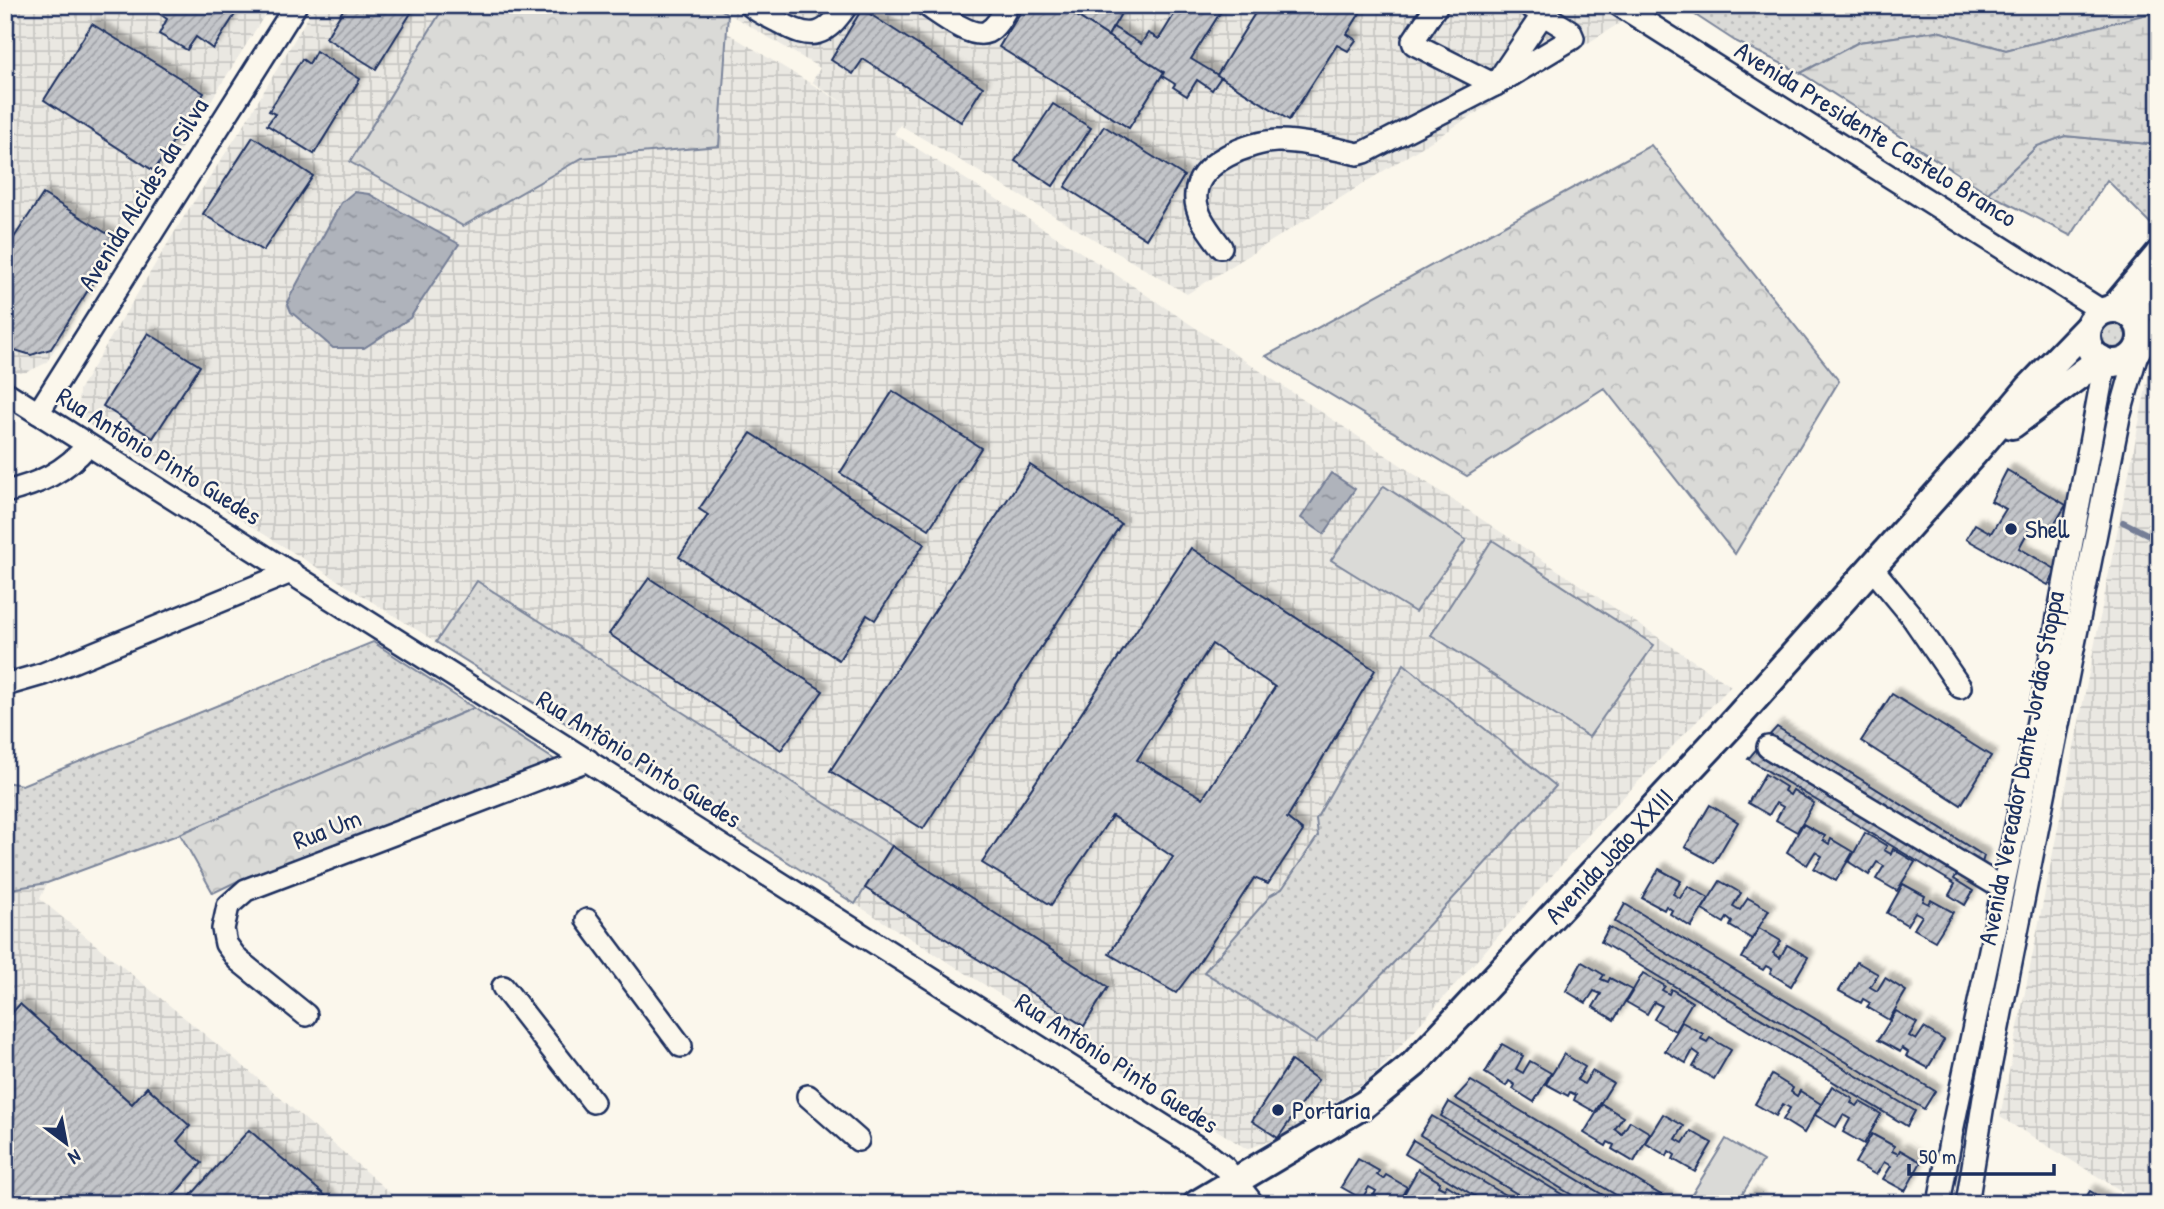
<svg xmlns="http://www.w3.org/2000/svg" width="2164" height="1209" viewBox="0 0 2164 1209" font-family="'Patrick Hand',sans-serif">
<defs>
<pattern id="industrial-grid" width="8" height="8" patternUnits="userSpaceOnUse" patternTransform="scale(1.75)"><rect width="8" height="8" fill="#eae8e2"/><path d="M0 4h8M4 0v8" fill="none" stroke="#c8c7c4"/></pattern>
<pattern id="grass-dots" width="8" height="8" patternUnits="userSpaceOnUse" patternTransform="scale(1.75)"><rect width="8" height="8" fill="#dadad7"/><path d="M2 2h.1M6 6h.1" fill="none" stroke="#babbbb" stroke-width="1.8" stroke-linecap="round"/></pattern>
<pattern id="forest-crowns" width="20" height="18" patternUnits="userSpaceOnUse" patternTransform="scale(1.75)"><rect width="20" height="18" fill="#dadad7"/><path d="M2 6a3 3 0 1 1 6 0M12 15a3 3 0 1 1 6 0" fill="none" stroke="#babbbb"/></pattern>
<pattern id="wetland-marsh" width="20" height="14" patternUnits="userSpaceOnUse" patternTransform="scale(1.75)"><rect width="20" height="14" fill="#dadad7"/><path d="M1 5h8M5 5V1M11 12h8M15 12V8" fill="none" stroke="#babbbb"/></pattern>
<pattern id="water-ripples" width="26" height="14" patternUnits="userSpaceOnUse" patternTransform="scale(1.75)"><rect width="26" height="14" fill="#afb3bb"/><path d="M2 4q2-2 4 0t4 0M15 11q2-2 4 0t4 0" fill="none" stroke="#8e929b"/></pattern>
<pattern id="building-hatch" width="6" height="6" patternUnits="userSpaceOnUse" patternTransform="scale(1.75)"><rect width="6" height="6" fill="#c3c5c9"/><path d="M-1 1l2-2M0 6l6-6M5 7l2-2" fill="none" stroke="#9ea0a6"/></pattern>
<filter id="shadow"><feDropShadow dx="6" dy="-6" stdDeviation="2" flood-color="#0004"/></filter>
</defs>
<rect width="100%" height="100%" fill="#fbf7ec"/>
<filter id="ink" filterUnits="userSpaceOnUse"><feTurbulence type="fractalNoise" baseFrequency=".0143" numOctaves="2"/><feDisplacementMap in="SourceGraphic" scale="14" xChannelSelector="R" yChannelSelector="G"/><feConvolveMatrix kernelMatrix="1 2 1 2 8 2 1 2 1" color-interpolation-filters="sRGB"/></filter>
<g filter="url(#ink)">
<!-- industrial -->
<g fill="url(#industrial-grid)">
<polygon points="5,5 271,5 46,363 27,372 15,373 5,368"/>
<polygon points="315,5 681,5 848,106 812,82 820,68 714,5 1599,5 1623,21 1187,294 900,125 894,134 1112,272 1731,686 1606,815 1371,1079 1278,1138 1247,1149 91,426 78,411 79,390 185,215 244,125"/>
<polygon points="2159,323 2159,1204 2143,1204 2000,1117"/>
<polygon points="47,883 40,899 248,1070 403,1204 5,1204 5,890"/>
</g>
<!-- grass -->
<g fill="url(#grass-dots)" stroke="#7a849a" stroke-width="2">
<polygon points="1680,5 2159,5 2159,11 2006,50 1937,31 1859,42 1801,73 1735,41"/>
<polygon points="2065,136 2159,145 2159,216 2151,224 2107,180 2071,236 1988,193 2037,146"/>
<circle cx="2114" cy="339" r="16"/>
<polygon points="477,581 892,846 855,904 436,642"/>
<polygon points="373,642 474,708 180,834 47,883 5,890 5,782 22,785"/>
<polygon points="1404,664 1556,786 1404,952 1316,1042 1204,972 1271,895 1282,889 1318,836 1316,819"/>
</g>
<!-- forest -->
<g fill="url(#forest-crowns)" stroke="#7a849a" stroke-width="2">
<polygon points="445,5 714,5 728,14 719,146 582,158 463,226 350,162"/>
<polygon points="1651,145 1839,381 1735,554 1604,388 1467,476 1266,356"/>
<polygon points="474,708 555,760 242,879 213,893 180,834"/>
</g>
<!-- wetland -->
<polygon fill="url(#wetland-marsh)" stroke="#7a849a" stroke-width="2" points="2159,11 2159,145 2065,136 2037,146 1988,193 1801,73 1859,42 1937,31 2006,50"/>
<!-- pitch -->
<g fill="#dadad7" stroke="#7a849a" stroke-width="2">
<polygon points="1384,486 1466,540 1415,612 1331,560"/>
<polygon points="1492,540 1654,645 1589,737 1431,635"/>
<polygon points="1726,1139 1763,1161 1736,1204 1686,1204"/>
</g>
<!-- water -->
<g fill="url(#water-ripples)" stroke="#747e96" stroke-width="2">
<polygon points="354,192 369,194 459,244 410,318 364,348 333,348 291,312 287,302 341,203"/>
<polygon points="1331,473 1355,489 1324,534 1301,518"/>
</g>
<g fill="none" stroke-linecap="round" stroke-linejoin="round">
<!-- stream -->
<polyline stroke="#747e96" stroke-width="6" points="2123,522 2159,540"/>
</g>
<!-- building -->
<g fill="url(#building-hatch)" stroke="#1b2f5e" stroke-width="2" fill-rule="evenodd" filter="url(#shadow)">
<polygon points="147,5 241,5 213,49 196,37 187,50 159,34 167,19"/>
<polygon points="346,5 416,5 376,69 326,38"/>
<polygon points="1025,5 1060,5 1164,72 1129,128 999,47"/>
<polygon points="1060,5 1126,5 1108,36"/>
<polygon points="1180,5 1225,5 1191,59 1221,77 1212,90 1197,80 1187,96 1173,87 1175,84 1162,76 1164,72 1108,36 1113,27 1141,44 1148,33 1159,39"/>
<polygon points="1260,5 1365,5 1347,34 1356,40 1348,51 1337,45 1289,120 1217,75"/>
<polygon points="862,9 983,87 961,122 863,59 853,74 831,60"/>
<polygon points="92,24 204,93 154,171 44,100"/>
<polygon points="316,51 360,79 314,154 267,125 275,114 269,111 302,59 309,64"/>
<polygon points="1053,104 1091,128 1053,186 1015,161"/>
<polygon points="1104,126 1184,176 1146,239 1065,187"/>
<polygon points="253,137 313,176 263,251 203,214"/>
<polygon points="43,194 119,241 51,349 31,355 5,347 5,251"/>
<polygon points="148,333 200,366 153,438 103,406"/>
<polygon points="893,391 981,448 929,529 840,473"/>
<polygon points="751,433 924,544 875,620 867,615 839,660 679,557 708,515 699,509"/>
<polygon points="1030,465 1121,524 923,829 830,771"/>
<polygon points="2007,470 2066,505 2048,535 2031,526 2019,548 2057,570 2048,585 1966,539 1975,524 1991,533 2006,509 1991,501"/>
<path d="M1191,548l184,122 -88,148 16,13 -35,53 -14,-6 -56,86 -22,29 -67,-39 64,-97 -61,-41 -61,89 -69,-42zM1212,644l63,43 -72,111 -66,-38z"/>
<polygon points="649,578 823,691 781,750 609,634"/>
<polygon points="1892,694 1991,756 1961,805 1861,741"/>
<polygon points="1777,727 1984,856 1979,873 1765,740"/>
<polygon points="1759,746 1961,868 1954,879 1973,891 1965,905 1949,895 1955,884 1748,759"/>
<polygon points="1765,774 1786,787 1784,791 1790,795 1793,790 1814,803 1797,832 1776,820 1783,807 1776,803 1769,815 1748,803"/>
<polygon points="1710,805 1738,822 1714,863 1685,847"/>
<polygon points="1803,824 1825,836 1823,840 1829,844 1831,839 1853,852 1836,881 1814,869 1822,856 1815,852 1807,865 1787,852"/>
<polygon points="1865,833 1887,846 1884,850 1891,854 1893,849 1915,862 1897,891 1876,879 1884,866 1877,862 1869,875 1849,862"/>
<polygon points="892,846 1108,987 1084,1026 865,888"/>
<polygon points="1659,869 1681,881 1673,894 1680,898 1688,886 1709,898 1691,927 1670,914 1672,910 1666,906 1664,910 1642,898"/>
<polygon points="1720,881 1741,893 1733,906 1740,910 1748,898 1769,910 1752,939 1730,926 1732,922 1727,918 1724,923 1702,910"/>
<polygon points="1903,884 1925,896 1923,901 1929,904 1931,900 1953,912 1935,941 1914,929 1922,916 1915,912 1907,925 1887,913"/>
<polygon points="1625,904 1935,1091 1924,1109 1615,922"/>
<polygon points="1609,927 1915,1111 1907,1126 1601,942"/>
<polygon points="1759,928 1781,941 1773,953 1780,958 1787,945 1808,957 1791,986 1770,973 1772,969 1766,966 1763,970 1742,958"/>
<polygon points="1582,962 1604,975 1601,979 1608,982 1610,978 1632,990 1614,1020 1593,1007 1601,994 1594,991 1586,1003 1566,991"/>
<polygon points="1857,962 1878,974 1870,987 1877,991 1885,978 1906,991 1889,1020 1867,1007 1870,1003 1863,999 1861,1003 1839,991"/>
<polygon points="1643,973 1665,986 1662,990 1669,994 1671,989 1692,1002 1675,1031 1654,1019 1662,1006 1654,1002 1647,1014 1626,1002"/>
<polygon points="20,1004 132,1104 147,1087 190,1126 177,1141 202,1163 166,1204 5,1204 5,1013 8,1010 12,1013"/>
<polygon points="1896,1011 1917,1023 1909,1036 1916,1040 1924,1028 1944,1040 1928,1068 1906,1056 1908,1052 1902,1048 1900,1052 1878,1040"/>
<polygon points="1682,1022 1703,1034 1701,1039 1707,1042 1710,1038 1731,1050 1714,1079 1693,1067 1700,1055 1693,1050 1686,1063 1665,1051"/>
<polygon points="1502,1044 1523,1056 1516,1069 1523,1073 1530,1061 1551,1073 1534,1102 1513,1089 1515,1085 1509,1081 1506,1086 1485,1073"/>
<polygon points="1564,1054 1585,1067 1577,1080 1584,1084 1592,1071 1613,1083 1595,1112 1574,1100 1576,1095 1570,1092 1568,1096 1546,1084"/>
<polygon points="1291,1061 1318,1080 1278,1138 1252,1121"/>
<polygon points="1772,1075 1793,1088 1791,1092 1797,1096 1800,1091 1821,1104 1804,1133 1783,1120 1790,1108 1783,1104 1776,1116 1755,1104"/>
<polygon points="1471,1081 1676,1204 1631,1204 1455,1098"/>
<polygon points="1832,1086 1853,1099 1851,1103 1857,1106 1860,1102 1881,1114 1864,1144 1843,1132 1850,1119 1843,1115 1836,1127 1815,1115"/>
<polygon points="1449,1102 1618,1204 1587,1204 1441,1116"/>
<polygon points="1602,1104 1623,1117 1615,1129 1622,1134 1630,1121 1650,1133 1634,1162 1612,1149 1614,1145 1608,1142 1606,1146 1584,1133"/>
<polygon points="1663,1114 1684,1126 1676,1139 1683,1143 1691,1131 1712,1143 1695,1172 1673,1159 1675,1155 1669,1151 1667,1156 1645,1143"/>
<polygon points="1432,1116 1578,1204 1534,1204 1420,1135"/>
<polygon points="249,1130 335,1204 190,1204 186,1201"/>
<polygon points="1872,1134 1894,1146 1892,1151 1898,1154 1900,1150 1921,1162 1905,1191 1883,1179 1891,1166 1884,1162 1876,1175 1855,1163"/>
<polygon points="1413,1140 1520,1204 1488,1204 1405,1154"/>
<polygon points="1358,1159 1379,1171 1377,1175 1383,1179 1386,1175 1407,1187 1397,1204 1369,1204 1376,1191 1369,1187 1362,1199 1341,1187"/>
<polygon points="1418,1169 1440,1182 1438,1186 1444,1189 1447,1185 1468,1198 1464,1204 1436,1204 1437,1202 1430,1198 1426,1204 1411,1204 1402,1198"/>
<polygon points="2090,1191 2111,1204 2082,1204"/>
<polygon points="1749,1195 1764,1204 1743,1204"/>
</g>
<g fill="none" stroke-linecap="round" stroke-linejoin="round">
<!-- minor casing -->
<g stroke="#1b2f5e" stroke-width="26">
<g id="minor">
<path d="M750,5c8,7 19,12 29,17 33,19 46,15 68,-17"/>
<path d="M926,5c14,9 45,34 61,27 10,-5 16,-18 21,-27"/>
<polyline points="1437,5 1413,41 1414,44 1495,85 1543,14"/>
<polyline points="1619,5 2102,311"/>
<path d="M1221,247c-11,-15 -27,-33 -25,-53 2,-32 54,-52 81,-53 22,-1 59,8 81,13l7,-2 130,-67 78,-47 -3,-7 -42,-26"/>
<polyline points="5,392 1205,1152 1225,1168 1253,1204"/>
<polyline points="38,413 296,5"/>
<path d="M5,492c34,-8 60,-20 83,-47"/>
<polyline points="1872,568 1910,614 1960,687"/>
<polyline points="5,685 43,674 291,572"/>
<polyline points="1768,747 2002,888"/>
<polyline points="587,920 681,1046"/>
<polyline points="503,987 593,1102"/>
<polyline points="306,1015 238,960 226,944 223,929 228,906 246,890 588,760"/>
<polyline points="808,1096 858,1140"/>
<polyline points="1939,1204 1952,1131 2045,688 2105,362"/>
<polyline points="1967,1204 1984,1098 2119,417 2139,346"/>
</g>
</g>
<!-- major casing -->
<g stroke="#1b2f5e" stroke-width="32">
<g id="major">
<polyline points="2114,308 2159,254"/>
<circle cx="2114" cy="336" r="27"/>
<polyline points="2135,318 2159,287"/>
<polyline points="2012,425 2101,359"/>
<polyline points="1197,1204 1365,1104 1414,1064 1730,726 1974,453 2030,387 2088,327"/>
</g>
</g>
<!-- minor -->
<use href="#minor" stroke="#fbf7ec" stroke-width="21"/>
<!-- major -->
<use href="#major" stroke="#fbf7ec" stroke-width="26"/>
</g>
</g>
<!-- markers -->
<g fill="#1b2f5e" stroke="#fbf7ec" stroke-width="2.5">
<circle cx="2011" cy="529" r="7"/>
<circle cx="1278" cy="1110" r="7"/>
</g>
<g text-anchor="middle" stroke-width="5" stroke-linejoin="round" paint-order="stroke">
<!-- street labels -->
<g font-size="26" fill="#1b2f5e" stroke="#fbf7ec">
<text transform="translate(1876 134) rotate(32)" y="9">Avenida Presidente Castelo Branco</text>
<text transform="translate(143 194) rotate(-58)" y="9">Avenida Alcides da Silva</text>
<text transform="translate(159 456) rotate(32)" y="9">Rua Antônio Pinto Guedes</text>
<text transform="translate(639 759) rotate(32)" y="9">Rua Antônio Pinto Guedes</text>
<text transform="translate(2021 768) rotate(-79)" y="9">Avenida Vereador Dante Jordão Stoppa</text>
<text transform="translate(327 829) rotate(-21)" y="9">Rua Um</text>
<text transform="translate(1609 856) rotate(-47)" y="9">Avenida João XXIII</text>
<text transform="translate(1117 1063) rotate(33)" y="9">Rua Antônio Pinto Guedes</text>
</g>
<!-- poi labels -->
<g font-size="26" fill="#1b2f5e" stroke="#fbf7ec" text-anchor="start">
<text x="2025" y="538">Shell</text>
<text x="1292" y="1119">Portaria</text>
</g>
</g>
<!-- margin -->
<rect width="2164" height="1209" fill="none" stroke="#fbf7ec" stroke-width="28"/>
<rect x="14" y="14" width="2136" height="1181" fill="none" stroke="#1b2f5e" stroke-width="2.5" filter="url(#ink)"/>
<!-- north arrow -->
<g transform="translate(66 1143) rotate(148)" stroke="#fbf7ec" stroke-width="5" paint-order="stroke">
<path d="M0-5L12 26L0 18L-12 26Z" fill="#1b2f5e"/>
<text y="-10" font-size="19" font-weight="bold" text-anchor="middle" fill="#1b2f5e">N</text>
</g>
<!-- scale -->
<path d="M1909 1164v10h145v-10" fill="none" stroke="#1b2f5e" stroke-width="3.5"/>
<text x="1919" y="1164" font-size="21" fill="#1b2f5e" stroke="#fbf7ec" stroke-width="5" paint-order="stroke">50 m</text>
</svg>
